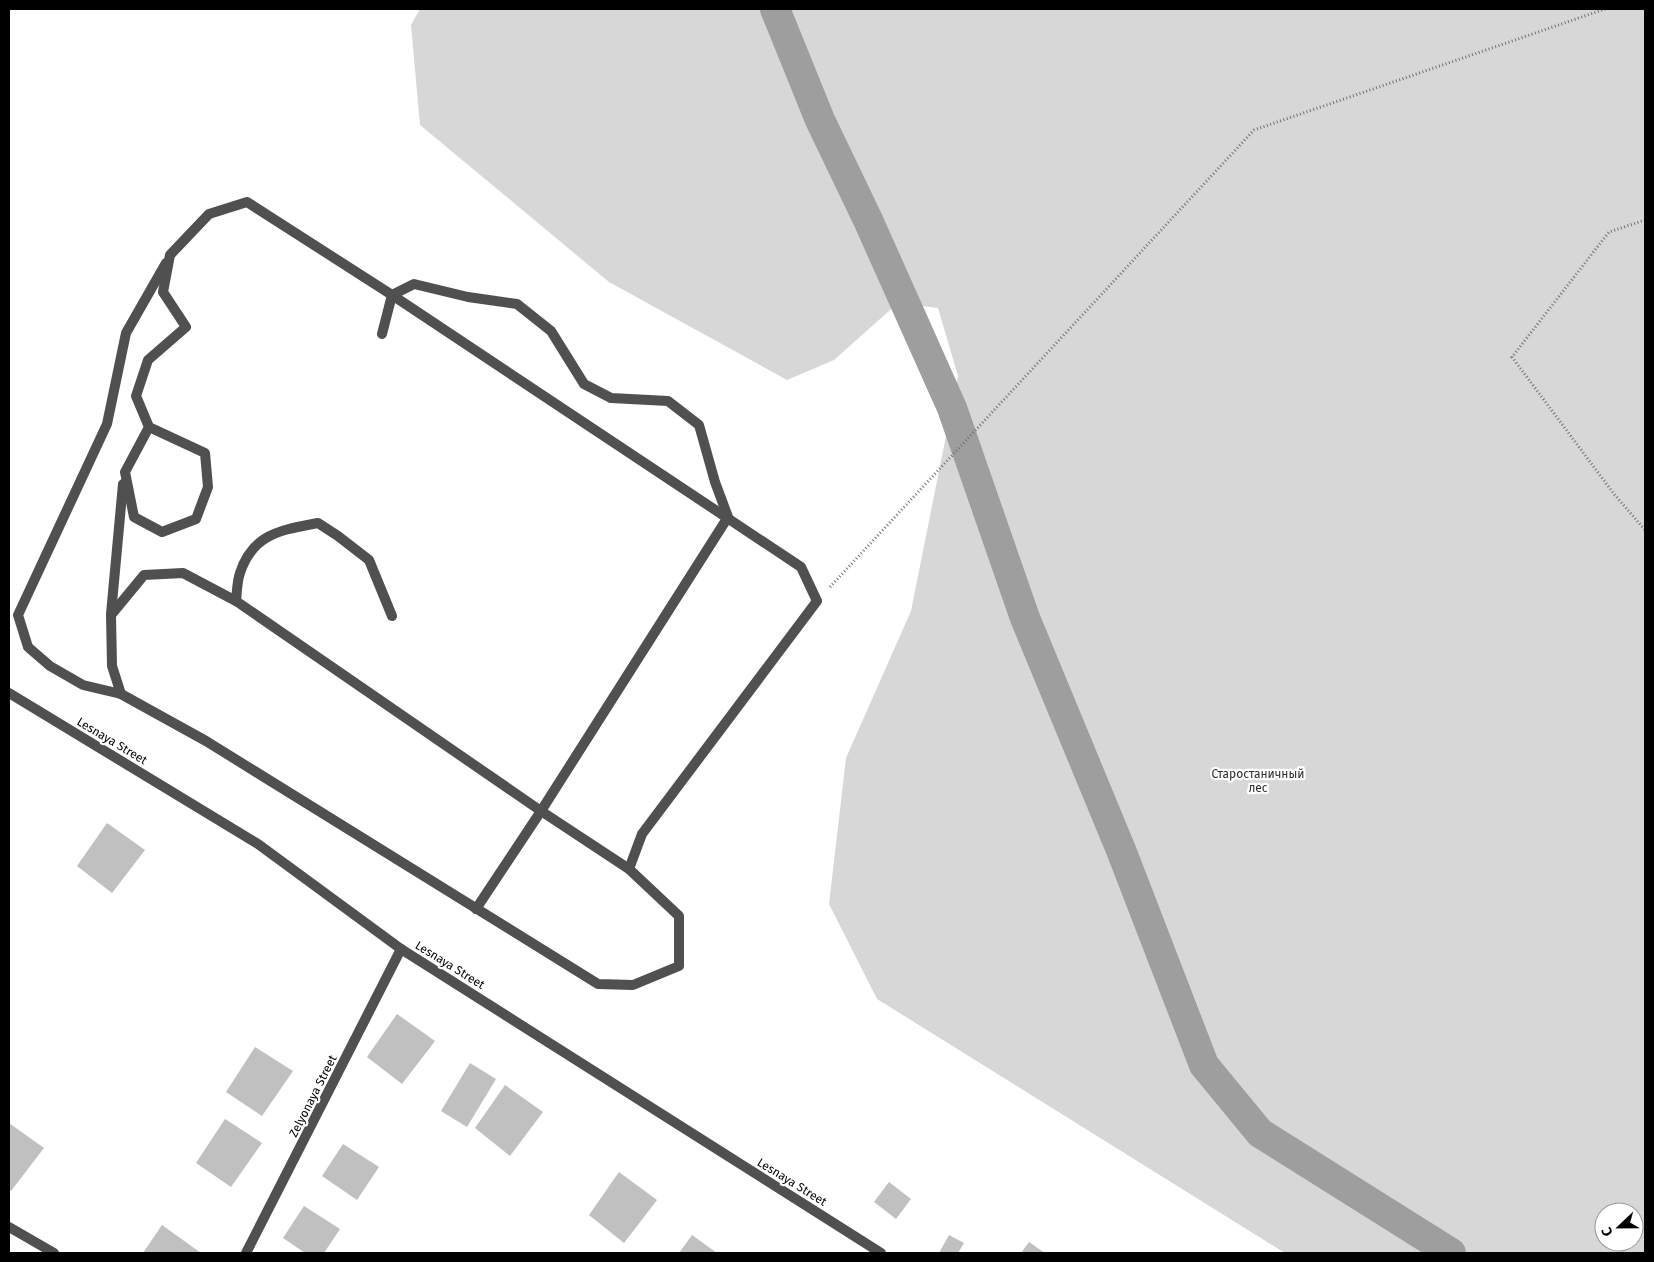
<svg xmlns="http://www.w3.org/2000/svg" width="1654" height="1262" viewBox="0 0 1654 1262" font-family="'Fira Sans',sans-serif">
<rect width="100%" height="100%" fill="#fff"/>
<!-- green -->
<path fill="#d7d7d7" fill-rule="evenodd" d="M420,9h1225v1244h-360l-408,-254 -48,-95 17,-146 65,-147 47,-235 -20,-68 -40,-5 -64,57 -47,20 -178,-98 -189,-157 -9,-100zM1604,1212h30v30h-30z"/>
<g fill="none" stroke-linecap="round" stroke-linejoin="round">
<!-- canal -->
<polyline stroke="#9e9e9e" stroke-width="30" points="775,9 820,120 868,220 952,408 1025,618 1121,850 1204,1065 1260,1133 1451,1253"/>
</g>
<!-- building -->
<g fill="#c0c0c0">
<polygon points="107,823 145,850 112,893 77,866"/>
<polygon points="397,1014 435,1041 402,1084 367,1057"/>
<polygon points="255,1047 293,1071 262,1116 226,1092"/>
<polygon points="470,1063 496,1079 467,1127 441,1111"/>
<polygon points="505,1085 543,1112 510,1156 475,1128"/>
<polygon points="225,1119 262,1143 231,1187 196,1163"/>
<polygon points="9,1123 44,1148 11,1191 9,1189"/>
<polygon points="343,1144 379,1167 357,1200 322,1176"/>
<polygon points="619,1172 657,1200 624,1243 589,1215"/>
<polygon points="889,1182 911,1199 896,1219 874,1202"/>
<polygon points="304,1206 340,1229 324,1253 305,1253 283,1238"/>
<polygon points="162,1225 201,1253 143,1253"/>
<polygon points="692,1235 717,1253 679,1253"/>
<polygon points="949,1235 964,1243 958,1253 939,1253"/>
<polygon points="1029,1242 1045,1253 1021,1253"/>
</g>
<g fill="none" stroke-linecap="round" stroke-linejoin="round">
<!-- path -->
<g stroke="#727272" stroke-width="3" stroke-dasharray="1 2.5" stroke-linecap="butt">
<polyline points="1645,220 1609,232 1512,357 1614,494 1645,530"/>
<polyline points="830,587 1254,130 1605,9"/>
</g>
<!-- service -->
<g stroke="#505050" stroke-width="10">
<polyline points="382,334 392,295 414,284 468,297 517,304 551,331 584,384 611,398 668,401 699,425 715,482 728,517 541,811 476,909"/>
<polyline points="149,427 125,472 134,517 162,532 196,519 208,487 205,453 149,427 136,396 148,360 186,327 163,292 170,255 209,214 247,202 392,295 801,567 817,601 642,834 629,869"/>
<polygon points="183,573 236,601 541,811 629,869 679,916 679,966 633,985 598,984 206,741 121,694 112,666 111,615 144,575"/>
<path d="M236,601c1,-9 1,-20 4,-28 13,-40 42,-43 78,-50l20,13 31,24 23,56"/>
<polyline points="111,614 123,484"/>
<polyline points="121,694 83,685 50,666 28,647 18,615 107,424 126,333 166,263"/>
</g>
<!-- minor -->
<g stroke="#505050" stroke-width="10">
<polyline points="9,693 258,844 401,949 881,1253"/>
<polyline points="9,1227 54,1253"/>
<polyline points="246,1253 401,949"/>
</g>
</g>
<g text-anchor="middle" stroke-width="4.5" stroke-linejoin="round" paint-order="stroke">
<!-- street labels -->
<g font-size="12" fill="#000" stroke="#fff">
<text transform="translate(112 741) rotate(31)" y="4">Lesnaya Street</text>
<text transform="translate(450 965) rotate(32)" y="4">Lesnaya Street</text>
<text transform="translate(313 1096) rotate(-63)" y="4">Zelyonaya Street</text>
<text transform="translate(792 1182) rotate(32)" y="4">Lesnaya Street</text>
</g>
<!-- park labels -->
<g font-size="12" fill="#2e2e2e" stroke="#fff">
<text x="1258" y="778">Старостаничный<tspan x="1258" dy="14">лес</tspan></text>
</g>
</g>
<!-- border -->
<rect width="1654" height="1262" fill="none" stroke="#000000" stroke-width="20"/>
<!-- north arrow -->
<g transform="translate(1619 1227) rotate(248)"><circle r="24" fill="#ffffff" stroke="#999999"/>
<path d="M0-4L9 19L0 12L-9 19Z" fill="#000000"/>
<text y="-8" font-size="14" font-weight="bold" text-anchor="middle" fill="#000000">С</text>
</g>
</svg>
